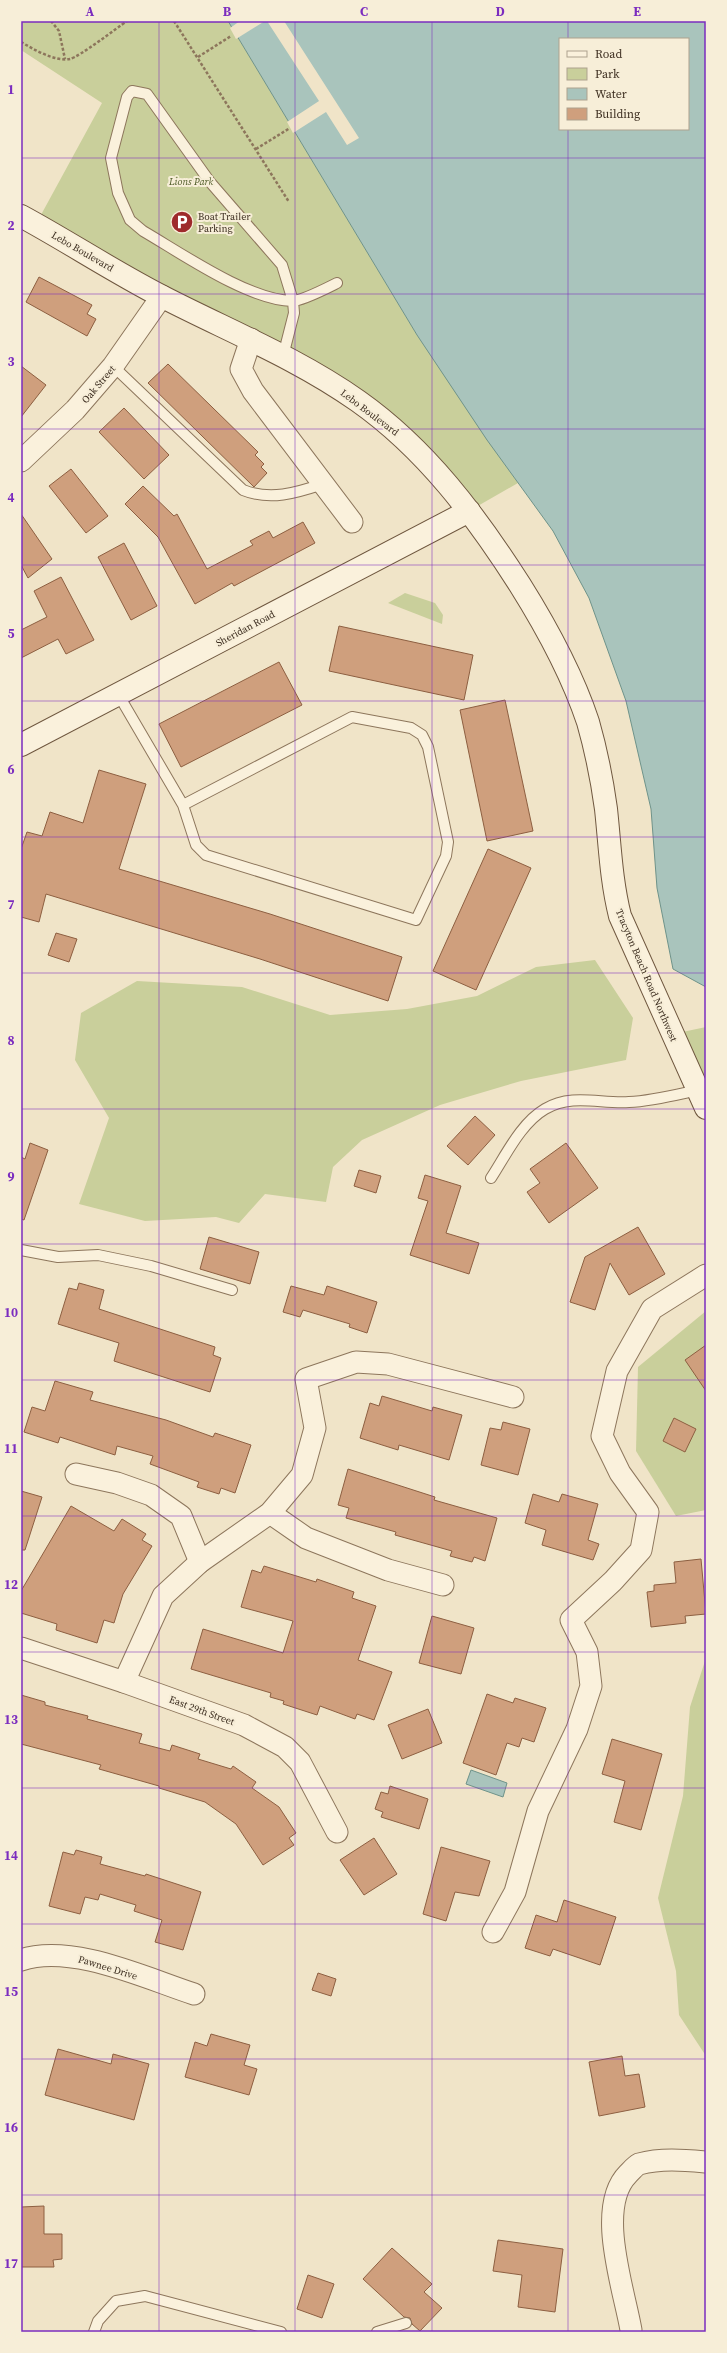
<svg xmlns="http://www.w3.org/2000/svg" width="727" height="2353" viewBox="0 0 727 2353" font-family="'Source Serif 4',serif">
<rect width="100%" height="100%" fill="#f0e4c8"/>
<!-- green -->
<g fill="#c9cf9b">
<polygon points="21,21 228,21 417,335 518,483 469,511 394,429 36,224 102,103 21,50"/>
<polygon points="405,593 435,603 443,615 442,624 388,603"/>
<polygon points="595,960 633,1018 626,1060 521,1081 440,1105 362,1140 333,1167 326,1202 265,1194 239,1223 216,1217 145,1221 79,1204 109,1118 75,1060 81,1013 137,981 242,987 330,1015 407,1009 477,996 536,967"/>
<polygon points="706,1027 706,1108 673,1034"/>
<polygon points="706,1311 706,1510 676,1516 636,1451 638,1367"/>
<polygon points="706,1658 706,2056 679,2015 676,1971 658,1898 683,1796 690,1707"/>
</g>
<!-- water -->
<g fill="#a9c4bc" stroke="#6f938a" fill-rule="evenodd">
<path d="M228,21h478v966l-33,-18 -16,-81 -6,-79 -25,-108 -37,-103 -36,-67 -66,-91 -70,-105zM560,39h128v90h-128z"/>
<polygon points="471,1770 507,1783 503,1797 466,1784"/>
</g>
<!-- pier -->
<g fill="#f0e4c8">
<polygon points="240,21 265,21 236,39 230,28"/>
<polygon points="267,21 284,21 359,138 347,145 326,112 293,133 287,122 319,101"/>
</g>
<!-- building -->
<g fill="#cf9f7d" stroke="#8d5f41">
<polygon points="39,277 92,305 87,314 96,319 87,336 26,302"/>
<polygon points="168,364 258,452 255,455 264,464 261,467 267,473 254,487 148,383"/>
<polygon points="21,366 46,385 21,417"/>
<polygon points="124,408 169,455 144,479 99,432"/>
<polygon points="71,469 108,516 86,533 49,486"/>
<polygon points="143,486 174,516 177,514 207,569 253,545 250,541 269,531 273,538 303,522 315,543 234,586 232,583 195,604 158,537 125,504"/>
<polygon points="21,514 52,559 28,578 21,565"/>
<polygon points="124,543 157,606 131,620 98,557"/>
<polygon points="61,577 94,640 66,654 58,639 21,658 21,630 47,617 34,591"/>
<polygon points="339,626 473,655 464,700 329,671"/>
<polygon points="279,662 302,705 181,767 159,724"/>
<polygon points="505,700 533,831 487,841 460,710"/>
<polygon points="99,770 146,784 119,869 270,914 402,957 388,1001 260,959 46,894 39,922 21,917 21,849 27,832 42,836 50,812 83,823"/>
<polygon points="488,849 531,868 476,990 433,971"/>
<polygon points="56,933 77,939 69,962 48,955"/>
<polygon points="475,1116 495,1135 468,1165 447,1146"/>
<polygon points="30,1143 48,1150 24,1220 21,1219 21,1157 25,1159"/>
<polygon points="566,1143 598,1188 549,1223 527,1192 540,1183 530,1169"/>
<polygon points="359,1170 381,1176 376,1193 354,1186"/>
<polygon points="425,1175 461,1186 446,1233 479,1243 469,1274 410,1255 428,1201 418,1198"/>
<polygon points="638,1227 665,1274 629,1295 610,1263 595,1310 570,1302 585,1257"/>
<polygon points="209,1237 259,1252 250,1284 200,1269"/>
<polygon points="79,1283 104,1290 99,1309 215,1347 213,1355 221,1358 210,1392 114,1361 119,1343 58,1324 69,1288 77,1290"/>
<polygon points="291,1286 324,1295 327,1286 377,1302 367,1333 349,1327 350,1324 303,1310 300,1317 283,1312"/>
<polygon points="706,1345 706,1391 685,1360"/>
<polygon points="55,1381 93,1392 90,1400 166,1420 213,1437 215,1433 251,1445 235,1493 221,1488 219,1494 197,1487 199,1482 150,1464 153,1456 117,1446 115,1455 60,1437 58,1443 24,1432 32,1407 45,1411"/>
<polygon points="382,1396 432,1411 433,1407 462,1415 449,1460 399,1445 398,1450 360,1438 370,1403 379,1406"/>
<polygon points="674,1418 696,1429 685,1452 663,1441"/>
<polygon points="503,1422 530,1429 518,1475 481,1465 490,1428 501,1430"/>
<polygon points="348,1469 435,1497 434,1500 497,1518 485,1561 474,1557 472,1562 450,1556 452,1551 395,1535 396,1532 346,1518 349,1508 338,1505"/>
<polygon points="21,1491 42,1497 25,1550 21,1550"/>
<polygon points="533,1494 559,1502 562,1494 598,1504 588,1540 599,1544 593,1560 542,1545 546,1530 525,1523"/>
<polygon points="71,1506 114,1531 122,1519 146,1534 142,1540 152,1546 123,1594 114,1623 104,1620 97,1643 56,1630 57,1624 21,1613 21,1591"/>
<polygon points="701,1559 706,1614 685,1616 686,1623 651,1627 647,1592 654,1591 654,1585 676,1583 674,1562"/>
<polygon points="264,1566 316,1582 317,1579 354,1592 352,1598 376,1606 358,1660 392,1672 374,1720 357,1714 355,1719 320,1706 317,1715 283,1704 284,1701 270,1697 271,1693 191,1669 203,1629 283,1653 293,1621 241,1607 252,1570 261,1573"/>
<polygon points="432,1616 474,1628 461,1674 419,1663"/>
<polygon points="487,1694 513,1703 515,1698 546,1708 534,1742 522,1738 519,1747 507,1743 496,1775 463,1763"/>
<polygon points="21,1695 45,1702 45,1705 88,1716 87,1719 142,1734 139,1743 170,1751 172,1745 200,1754 198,1759 231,1769 233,1766 256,1782 252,1788 279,1807 296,1833 289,1838 294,1845 263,1865 236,1824 205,1802 159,1788 159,1786 99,1769 101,1765 21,1744"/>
<polygon points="428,1709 442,1743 402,1759 388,1725"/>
<polygon points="612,1739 662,1754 641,1830 614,1822 625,1781 602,1774"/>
<polygon points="390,1786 428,1799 419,1829 381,1817 383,1812 375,1809 381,1792 388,1794"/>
<polygon points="374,1838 397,1874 364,1895 340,1860"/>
<polygon points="441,1847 490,1861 479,1896 455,1892 446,1921 423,1914"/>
<polygon points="76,1850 102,1857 100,1864 145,1876 146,1874 201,1892 183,1950 155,1942 162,1920 134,1911 136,1905 100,1894 98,1900 85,1897 80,1914 49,1906 63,1852 74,1855"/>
<polygon points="564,1900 616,1917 600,1965 553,1949 550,1956 525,1948 536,1915 557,1922"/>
<polygon points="318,1973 336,1979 331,1996 312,1990"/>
<polygon points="211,2034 250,2045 244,2065 257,2069 249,2095 185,2077 195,2042 207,2046"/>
<polygon points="58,2049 111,2064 113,2054 149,2064 134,2120 45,2095"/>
<polygon points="622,2056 625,2076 639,2074 645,2107 599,2116 589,2062"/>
<polygon points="44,2206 44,2234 62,2234 62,2259 53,2260 54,2267 21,2267 21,2207"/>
<polygon points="498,2240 563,2249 555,2312 518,2307 522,2275 493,2271"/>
<polygon points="392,2248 432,2284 424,2292 442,2308 420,2331 412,2324 410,2318 404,2317 363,2279"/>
<polygon points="308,2275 334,2284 322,2318 297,2309"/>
</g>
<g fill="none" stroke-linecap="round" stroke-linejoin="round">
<!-- lane casing -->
<g stroke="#8d765c" stroke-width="12">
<g id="lane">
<path d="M283,356l11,-43 -1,-12 -11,-36 -72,-83 -63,-88 -15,-3 -5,6 -16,61 7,35 12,27 13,11c38,22 105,69 149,70 10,0 35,-13 45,-18"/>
<path d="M113,366l130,124c27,11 53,3 80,-6"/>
<polyline points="118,694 183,805 352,717 411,728 422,735 428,747 448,842 446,856 416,920 206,855 196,845 183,805"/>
<path d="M491,1178c15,-23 30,-55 54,-69 27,-16 55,-5 84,-7 23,-1 46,-7 69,-12"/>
<polyline points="21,1250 58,1257 98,1255 151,1266 232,1290"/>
<polyline points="94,2332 98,2321 116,2301 145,2296 281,2332"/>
<polyline points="377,2332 406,2323"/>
</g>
</g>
<!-- street casing -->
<g stroke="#8d765c" stroke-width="23">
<g id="street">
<polyline points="251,339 241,369 253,391 352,522"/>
<polyline points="21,461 75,410 113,366 162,296"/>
<polyline points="76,1474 117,1483 151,1495 181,1516 200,1562"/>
<polyline points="270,1513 306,1538 388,1570 443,1585"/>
<polyline points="21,1648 124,1682 244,1725 285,1747 300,1762 337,1832"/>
<polyline points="124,1682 163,1596 200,1562 270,1513 302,1475 315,1428 306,1379 356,1362 388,1364 513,1397"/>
<polyline points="493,1932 515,1892 538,1811 577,1729 591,1686 587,1652 571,1620 613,1581 641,1550 648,1512 620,1473 602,1436 617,1371 652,1309 706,1275"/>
<path d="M21,1960c50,-17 124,18 173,34"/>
<path d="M631,2330c-7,-41 -36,-123 -3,-156 3,-3 7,-8 11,-10 22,-6 44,-4 67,-2"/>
</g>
</g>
<!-- secondary casing -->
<g stroke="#6f573f" stroke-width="24">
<g id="secondary">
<path d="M21,216c48,26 93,56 142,81 66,34 134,61 195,104 68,48 118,115 162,184 27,43 52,89 68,137 8,28 14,58 18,87 4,37 5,71 14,107l86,192"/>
<polyline points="21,745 469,511"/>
</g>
</g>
<!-- path -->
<g stroke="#8d765c" stroke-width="2.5" stroke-dasharray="3 2" stroke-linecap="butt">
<polyline points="51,21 59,31 65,59"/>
<polyline points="174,21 289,202"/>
<path d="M21,42c12,7 34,20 49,17 9,-2 47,-31 57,-38"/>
<polyline points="198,57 231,36"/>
<polyline points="256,149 290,128"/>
</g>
<!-- lane -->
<use href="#lane" stroke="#faf1dc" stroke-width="10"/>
<!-- street -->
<use href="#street" stroke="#faf1dc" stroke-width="21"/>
<!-- secondary -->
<use href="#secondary" stroke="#faf1dc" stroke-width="22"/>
</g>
<!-- grid -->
<path fill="none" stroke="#7b2cbf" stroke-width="1" stroke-opacity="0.55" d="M159,21v2311M295,21v2311M432,21v2311M568,21v18M568,129v2203M21,158h685M21,294h685M21,429h685M21,565h685M21,701h685M21,837h685M21,973h685M21,1109h685M21,1244h685M21,1380h685M21,1516h685M21,1652h685M21,1788h685M21,1924h685M21,2059h685M21,2195h685"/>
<!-- icons -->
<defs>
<g id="parking-disc" transform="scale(1.15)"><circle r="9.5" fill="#9e2a2b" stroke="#f7eed8"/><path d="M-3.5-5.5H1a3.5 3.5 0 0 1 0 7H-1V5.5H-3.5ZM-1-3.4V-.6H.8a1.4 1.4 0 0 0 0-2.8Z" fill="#fff"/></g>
</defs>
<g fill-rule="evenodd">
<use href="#parking-disc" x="182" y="222"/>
</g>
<g text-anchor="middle" stroke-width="4" stroke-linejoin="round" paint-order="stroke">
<!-- park labels -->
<g font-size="10" font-style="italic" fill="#4d5a26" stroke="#f7eed8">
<text x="191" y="185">Lions Park</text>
</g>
<!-- poi labels -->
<g font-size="10" fill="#3d2e20" stroke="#f7eed8" text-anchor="start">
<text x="198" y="220">Boat Trailer<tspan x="198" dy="12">Parking</tspan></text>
</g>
<!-- street labels -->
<g font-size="10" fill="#3d2e20" stroke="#f7eed8">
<text transform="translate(83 251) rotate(30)" y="4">Lebo Boulevard</text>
<text transform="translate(98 384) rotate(-50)" y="4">Oak Street</text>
<text transform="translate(370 412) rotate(37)" y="4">Lebo Boulevard</text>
<text transform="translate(245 628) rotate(-28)" y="4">Sheridan Road</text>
<text transform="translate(647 975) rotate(67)" y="4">Tracyton Beach Road Northwest</text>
<text transform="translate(202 1710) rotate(20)" y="4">East 29th Street</text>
<text transform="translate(108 1967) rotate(17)" y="4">Pawnee Drive</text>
</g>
</g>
<!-- border -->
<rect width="727" height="2353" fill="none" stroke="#f7eed8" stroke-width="44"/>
<!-- legend -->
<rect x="559" y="38" width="130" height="92" fill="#f7eed8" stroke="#ada18e"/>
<rect x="567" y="51" width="20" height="6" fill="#faf1dc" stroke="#ada18e"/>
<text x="595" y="58" font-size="12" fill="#3d2e20">Road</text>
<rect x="567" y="68" width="20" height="12" fill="#c9cf9b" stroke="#ada18e"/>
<text x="595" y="78" font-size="12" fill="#3d2e20">Park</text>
<rect x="567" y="88" width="20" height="12" fill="#a9c4bc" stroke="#ada18e"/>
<text x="595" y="98" font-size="12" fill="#3d2e20">Water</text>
<rect x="567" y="108" width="20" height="12" fill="#cf9f7d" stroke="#ada18e"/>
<text x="595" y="118" font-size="12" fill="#3d2e20">Building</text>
<rect x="22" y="22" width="683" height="2309" fill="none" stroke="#7b2cbf" stroke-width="1.5"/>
<g font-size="13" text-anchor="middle" font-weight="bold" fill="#7b2cbf">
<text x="90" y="16">A</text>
<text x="227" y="16">B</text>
<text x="364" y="16">C</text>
<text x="500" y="16">D</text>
<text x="637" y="16">E</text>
<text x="11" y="94">1</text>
<text x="11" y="230">2</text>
<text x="11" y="366">3</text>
<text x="11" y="502">4</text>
<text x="11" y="638">5</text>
<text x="11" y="774">6</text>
<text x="11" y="909">7</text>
<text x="11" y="1045">8</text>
<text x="11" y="1181">9</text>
<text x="11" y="1317">10</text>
<text x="11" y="1453">11</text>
<text x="11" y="1589">12</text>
<text x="11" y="1724">13</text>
<text x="11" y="1860">14</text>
<text x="11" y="1996">15</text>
<text x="11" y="2132">16</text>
<text x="11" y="2268">17</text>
</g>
</svg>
